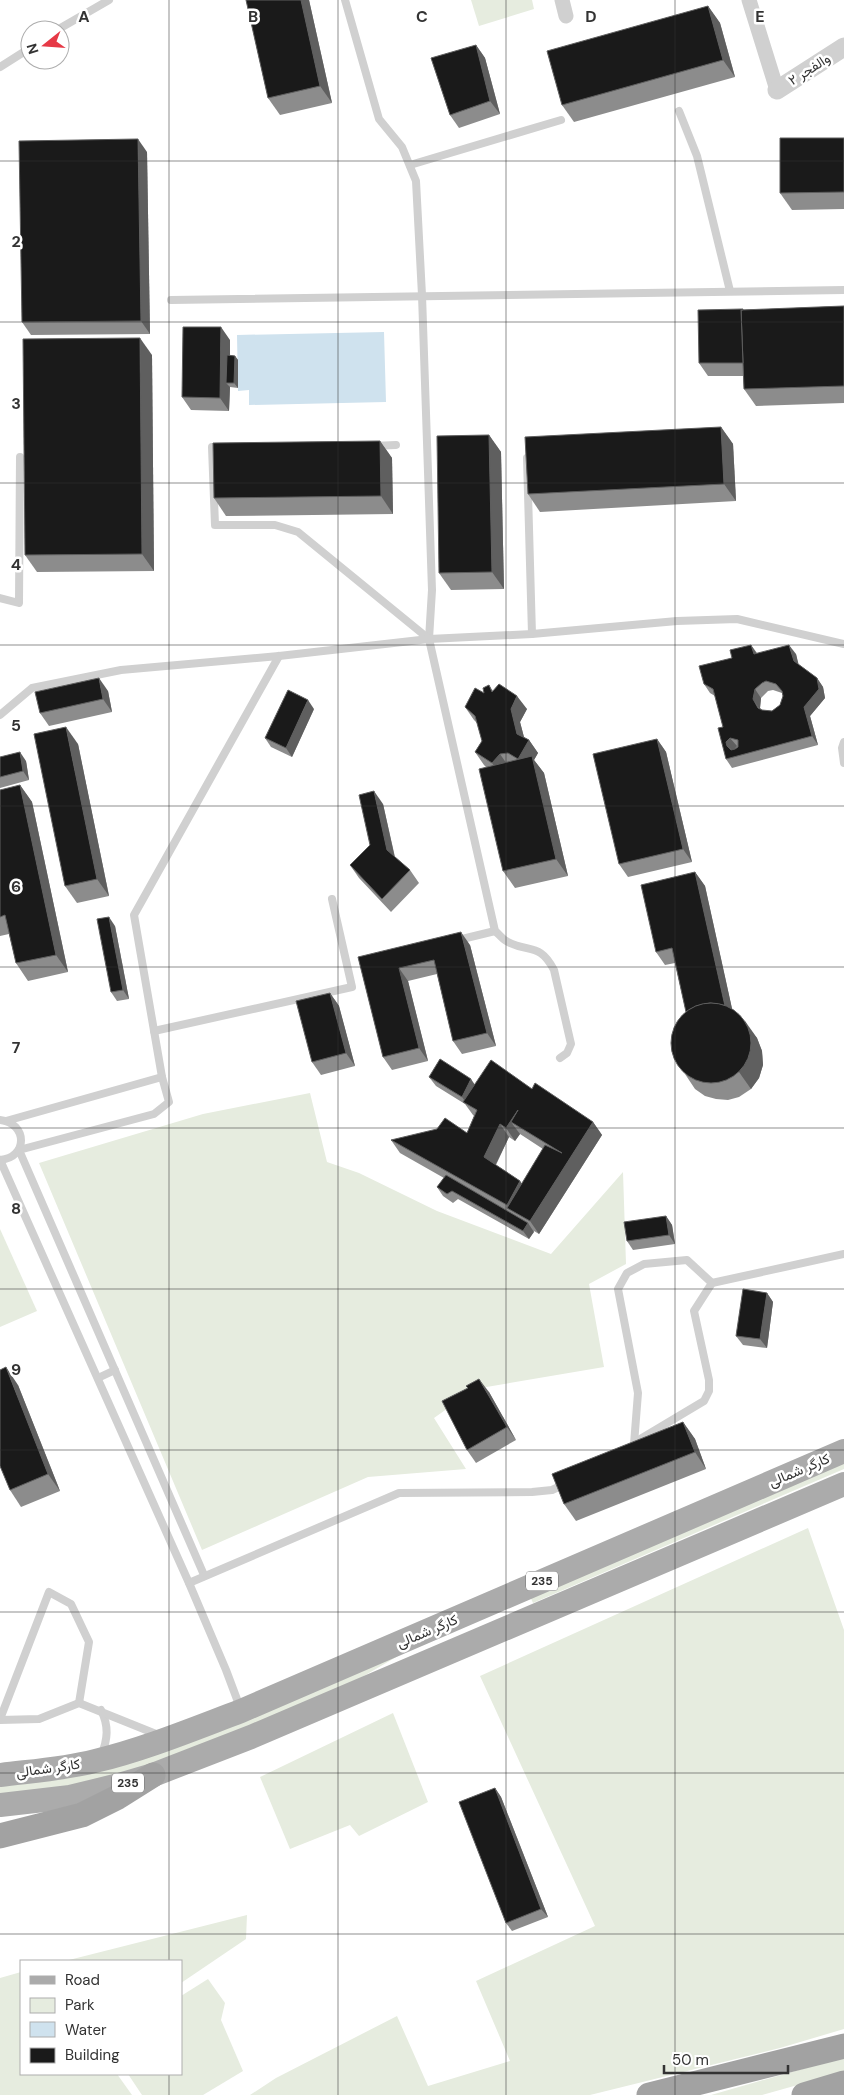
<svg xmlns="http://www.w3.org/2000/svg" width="844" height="2095" viewBox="0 0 844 2095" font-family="'DM Sans',Vazirmatn,sans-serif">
<rect width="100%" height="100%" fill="#fff"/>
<!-- green -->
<g fill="#e6ecdf">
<polygon points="471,0 532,0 534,9 479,26"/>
<polygon points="310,1093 327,1162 359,1173 437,1211 551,1254 623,1172 626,1264 589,1284 604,1367 475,1389 434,1418 466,1469 368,1477 202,1550 39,1163 203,1114"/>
<polygon points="0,1229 37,1311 0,1327"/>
<polygon points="844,1456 844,1469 533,1603 528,1592"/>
<polygon points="808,1528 844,1630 844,2029 780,2048 590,2095 250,2095 276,2078 397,2016 428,2086 510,2061 476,1981 595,1926 480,1676"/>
<polygon points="403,1653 352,1683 175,1758 69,1787 0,1796 0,1785"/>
<polygon points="393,1713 428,1802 359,1836 350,1825 290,1849 260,1777"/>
<polygon points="247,1915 246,1939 181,1983 181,1961 65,1961"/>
<polygon points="21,1972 21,2074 117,2074 132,2095 0,2095 0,1978"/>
<polygon points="208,1979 225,2003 221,2020 243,2071 203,2095 142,2095 128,2074 181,2074 181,1996"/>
<polygon points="844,2057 844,2072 762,2095 711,2095"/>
</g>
<!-- water -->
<polygon fill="#cfe2ee" points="384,332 386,402 249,405 249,390 238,391 237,335"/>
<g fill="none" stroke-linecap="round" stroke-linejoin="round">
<!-- service -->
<g stroke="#d0d0d0" stroke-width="8">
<path d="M345,0l34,119 23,28 14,34 6,114 10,295 -3,49 66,292c4,3 8,9 13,11 22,11 32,1 46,28l17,74 -4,9 -7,5"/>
<polyline points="57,30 109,0"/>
<polyline points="0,67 30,48"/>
<polyline points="679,111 697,156 730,291"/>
<polyline points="410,165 561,120"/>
<polyline points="171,300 844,290"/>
<polyline points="373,446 396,445"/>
<polyline points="222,447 212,447 215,525 275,525 298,532 429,639"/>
<polyline points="527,458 532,634"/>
<polyline points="0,598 19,603 20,457"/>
<polyline points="0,715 32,688 121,670 279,656 429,639 532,634 677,621 737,619 844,644"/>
<polyline points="844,742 842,748 844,763"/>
<polyline points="458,940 495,931"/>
<polyline points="154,1031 352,987 332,899"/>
<path d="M0,1120c28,3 28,38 0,40"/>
<polyline points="6,1121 162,1077"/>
<polyline points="0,1160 189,1583 226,1670 241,1710"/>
<polyline points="98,1378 115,1370"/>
<polyline points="637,1441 704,1401 709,1391 709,1380 694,1311 712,1283 844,1254"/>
<polyline points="634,1444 638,1393 618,1289 627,1273 644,1264 687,1260 712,1283"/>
<polyline points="204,1575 19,1150 154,1114 169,1102 162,1077 134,915 279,656"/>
<polyline points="189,1583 399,1493 532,1492 552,1490 565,1484"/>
<path d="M101,1710c8,16 7,29 0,46"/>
<polyline points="0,1719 49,1592 71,1604 89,1642 79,1703"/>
<polyline points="0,1720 39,1719 79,1703 161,1736"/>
</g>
<!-- minor -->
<g stroke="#d0d0d0" stroke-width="15">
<polyline points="562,0 566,16"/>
<polyline points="749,0 777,90"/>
</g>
<!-- tertiary -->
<polyline stroke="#d0d0d0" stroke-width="19" points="777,90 844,47"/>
<!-- primary -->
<g stroke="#ababab" stroke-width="24">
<path d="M0,1775c32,-4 64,-6 95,-14 50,-12 98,-32 146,-50l603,-260"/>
<polyline points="0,1805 70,1797 119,1785 153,1775 251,1737 844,1484"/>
</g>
<!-- trunk -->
<g stroke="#a2a2a2" stroke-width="25">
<polyline points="0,1836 82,1815 118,1797 153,1775"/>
<polyline points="649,2095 844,2046"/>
<polyline points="804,2095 844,2083"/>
</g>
</g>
<!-- wall -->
<g fill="#8c8c8c" fill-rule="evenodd">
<polygon points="246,0 309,0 332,103 280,115 268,98"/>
<polygon points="708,6 720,23 735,77 574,122 562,105"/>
<polygon points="476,45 485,58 500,114 459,128 450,115"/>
<polygon points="844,138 844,209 792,210 780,193"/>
<polygon points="147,152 150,334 31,335 22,322"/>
<polygon points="844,306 844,403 756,406 744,389 743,376 708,376 699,363 743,309 743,310"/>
<polygon points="230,340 230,355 235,356 238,360 238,388 230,387 229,411 191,410 182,397"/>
<polygon points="152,355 154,571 37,572 25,555"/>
<polygon points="721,427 733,444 736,501 540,512 528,494"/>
<polygon points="489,435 501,452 504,589 451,590 439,573"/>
<polygon points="380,441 392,458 393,514 226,516 214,498"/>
<path d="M751,645l6,8 39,1 2,10 19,14 6,9 2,11 -15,18 8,29 -86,23 -6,-9 -3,-32 -8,-31 -5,-3 -6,-9 28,-26zM773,690l9,3 1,3 -3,9 -8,6 -10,-1 -2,-2 1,-10 7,-7z"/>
<polygon points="489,685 493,691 527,709 520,722 524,737 529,740 538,753 534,760 544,773 568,876 515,888 503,871 486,767 484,765 475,752 482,741 477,723 474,720 465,707 484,693"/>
<polygon points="108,691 112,712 49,726 40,713"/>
<polygon points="314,709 292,757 271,747 265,738"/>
<polygon points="657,739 666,752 692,862 628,877 619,864"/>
<polygon points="78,744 109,896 77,903 65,886"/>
<polygon points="0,757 26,761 29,780 0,788"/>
<polygon points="20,785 32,802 68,972 28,981 16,963 9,934 0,936 0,879"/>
<polygon points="383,804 395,857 410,870 419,883 391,912 359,878 350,865 370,845"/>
<polygon points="695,872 705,886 732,1009 757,1038 762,1051 763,1065 759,1078 751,1089 739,1097 728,1100 716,1099 705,1096 695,1089 677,1062 686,1012 675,963 665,965 656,952"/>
<polygon points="115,926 129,999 117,1001 111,992"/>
<polygon points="470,945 496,1046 462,1054 453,1041 437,974 408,981 428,1061 392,1070 383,1057 358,957"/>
<polygon points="330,993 339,1006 355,1066 321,1075 312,1062"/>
<path d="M429,1077l46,7 57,5 61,33 9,13 -63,99 -5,-3 -5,8 -71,-40 -5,4 -10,-7 -6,-9 7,-9 -44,-25 -9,-13 76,-7 7,-17 -1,-1 -8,-11 -29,-18zM520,1134l23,15 -21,35 -2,-3 -24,-16 13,-28 6,4z"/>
<polygon points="666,1216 672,1225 675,1244 633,1250 627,1241"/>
<polygon points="767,1293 773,1302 767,1348 743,1345 736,1336"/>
<polygon points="18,1385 60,1491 21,1507 10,1490"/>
<polygon points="489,1392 516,1440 476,1463 467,1450"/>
<polygon points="683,1422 695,1439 706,1469 576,1521 564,1504"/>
<polygon points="495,1788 501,1797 548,1917 512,1931 506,1923"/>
</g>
<!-- shaded-wall -->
<g fill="#5f5f5f">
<polygon points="301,0 309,0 332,103 320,86"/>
<polygon points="708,6 720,23 735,77 723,60"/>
<polygon points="476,45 485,58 500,114 490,101"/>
<polygon points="138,139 147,152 150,334 141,321"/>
<polygon points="221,327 230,340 230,383 226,383 230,387 229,411 220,398"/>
<polygon points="140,338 152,355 154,571 142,554"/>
<polygon points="235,356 238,360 238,388 234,383"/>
<polygon points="721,427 733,444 736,501 724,484"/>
<polygon points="489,435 501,452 504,589 492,572"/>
<polygon points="380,441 392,458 393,514 381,496"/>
<polygon points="751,645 757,654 754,654"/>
<polygon points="789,645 796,654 800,670 794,661"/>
<polygon points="99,678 108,691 112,712 103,699"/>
<polygon points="817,678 823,687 825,698 810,716 818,745 812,736 804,707"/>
<polygon points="755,689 761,698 760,708 764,716 753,699"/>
<polygon points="517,696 527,709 520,722 526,745 529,740 538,753 534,760 544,773 568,876 556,859 527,772 518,759 517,734 511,709"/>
<polygon points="308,700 314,709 292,757 286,748"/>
<polygon points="66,727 78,744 109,896 97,879"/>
<polygon points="730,738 737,746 733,751 727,746 726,742"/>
<polygon points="657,739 666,752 692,862 683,849"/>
<polygon points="20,752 26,761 29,780 23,771"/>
<polygon points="500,754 509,767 501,776 492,763"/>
<polygon points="20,785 32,802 68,972 56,955"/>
<polygon points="374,791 383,804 396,863 387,850"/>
<polygon points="695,872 705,886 735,1022 726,1009"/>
<polygon points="109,917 115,926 129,999 123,990"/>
<polygon points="461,932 470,945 496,1046 487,1033"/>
<polygon points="399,968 408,981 428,1061 419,1048"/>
<polygon points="330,993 339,1006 355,1066 346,1053"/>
<polygon points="745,1021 757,1038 762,1051 763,1065 759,1078 751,1089 739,1072"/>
<polygon points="471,1079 477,1088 467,1104 462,1097"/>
<polygon points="518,1110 511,1122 520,1134 515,1141 506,1128"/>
<polygon points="593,1122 602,1135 539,1234 530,1221"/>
<polygon points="500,1124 509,1137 493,1170 484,1157"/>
<polygon points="520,1181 529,1194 509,1209 507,1205"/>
<polygon points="666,1216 672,1225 675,1244 669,1235"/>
<polygon points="528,1223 534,1232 529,1239 523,1231"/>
<polygon points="767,1293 773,1302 767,1348 760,1339"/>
<polygon points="6,1367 18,1385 60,1491 48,1474"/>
<polygon points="479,1379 489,1392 516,1440 507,1427"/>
<polygon points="683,1422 695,1439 706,1469 695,1452"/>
<polygon points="495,1788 501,1797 548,1917 541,1909"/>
</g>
<!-- building -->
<g fill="#1a1a1a" stroke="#5f5f5f" fill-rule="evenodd">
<polygon points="246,0 301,0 320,86 268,98"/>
<polygon points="708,6 723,60 562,105 547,51"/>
<polygon points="476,45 490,101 450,115 431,58"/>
<polygon points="780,138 844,138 844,192 780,193"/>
<polygon points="138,139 141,321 22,322 19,141"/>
<polygon points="844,306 844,386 744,389 741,310"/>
<polygon points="743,309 743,310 741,310 743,363 699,363 698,310"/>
<polygon points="183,327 221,327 220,398 182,397"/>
<polygon points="140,338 142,554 25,555 23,339"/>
<polygon points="227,355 235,356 234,383 226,383"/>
<polygon points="721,427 724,484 528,494 525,437"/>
<polygon points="489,435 492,572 439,573 437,436"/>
<polygon points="380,441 381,496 214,498 213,443"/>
<path d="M751,645l3,9 35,-9 5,16 23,17 2,11 -15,18 8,29 -86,23 -8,-31 5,-1 -10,-38 -9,-5 -5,-18 33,-8 -2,-8zM766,681l10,3 6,7 1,5 -3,9 -8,6 -10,-1 -4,-2 -5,-9 2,-10 7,-6zM730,738l8,2v7l-3,2 -4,1 -4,-4 -1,-4z"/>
<polygon points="99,678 103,699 40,713 35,692"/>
<polygon points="499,684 517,696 511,709 517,734 529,740 518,759 508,753 500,754 492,763 475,752 482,741 475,716 465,707 475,688 484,693 483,688 489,685 492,692"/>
<polygon points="288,690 308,700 286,748 265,738"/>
<polygon points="66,727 97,879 65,886 34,734"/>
<polygon points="657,739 683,849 619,864 593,754"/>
<polygon points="20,752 23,771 0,777 0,757"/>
<polygon points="532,756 556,859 503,871 479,769"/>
<polygon points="20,785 56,955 16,963 5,915 0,917 0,790"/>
<polygon points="374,791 387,850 410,870 382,899 350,865 370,845 359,795"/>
<polygon points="695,872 725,1006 723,1005 710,1003 696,1006 686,1012 672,948 656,952 641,885"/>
<polygon points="109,917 123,990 111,992 97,919"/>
<polygon points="461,932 487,1033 453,1041 434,960 399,968 419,1048 383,1057 358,957"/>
<polygon points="330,993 346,1053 312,1062 296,1001"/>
<circle cx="711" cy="1043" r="40"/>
<polygon points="440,1059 471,1079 462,1097 429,1077"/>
<polygon points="491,1060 532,1089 535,1083 593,1122 530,1221 507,1208 545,1145 562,1153 511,1122 518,1110 506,1128 500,1124 484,1157 520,1181 507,1205 391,1140 437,1129 445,1118 467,1133 477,1110 463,1102"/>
<polygon points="446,1175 528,1223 523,1231 452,1191 447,1194 437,1187"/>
<polygon points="666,1216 669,1235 627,1241 624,1222"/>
<polygon points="743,1289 767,1293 760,1339 736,1336"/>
<polygon points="6,1367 48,1474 10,1490 0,1466 0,1370"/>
<polygon points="479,1379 507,1427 467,1450 442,1401 468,1388 466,1386"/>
<polygon points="683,1422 695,1452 564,1504 552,1474"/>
<polygon points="495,1788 541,1909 506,1923 459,1802"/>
</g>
<!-- grid -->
<path fill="none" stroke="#333" stroke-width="1" stroke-opacity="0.55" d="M169,0v1961M338,0v2095M506,0v2095M675,0v2095M0,161h844M0,322h844M0,483h844M0,645h844M0,806h844M0,967h844M0,1128h844M0,1289h844M0,1450h844M0,1612h844M0,1773h844M0,1934h844M169,2074v21"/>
<g text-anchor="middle" stroke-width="5" stroke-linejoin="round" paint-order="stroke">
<!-- shield labels -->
<g fill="#fff" stroke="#707070" stroke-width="1">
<rect x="526" y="1571.5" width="32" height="19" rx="4"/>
<rect x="112" y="1773.5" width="32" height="19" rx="4"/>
</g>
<g font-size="12" font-weight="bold" fill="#333">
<text x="542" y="1585">235</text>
<text x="128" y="1787">235</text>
</g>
<!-- street labels -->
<g font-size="14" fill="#333" stroke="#fff">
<text transform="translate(809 69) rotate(-33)" y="5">والفجر ۲</text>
<text transform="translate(799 1470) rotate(-23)" y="5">کارگر شمالی</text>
<text transform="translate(427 1631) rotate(-23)" y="5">کارگر شمالی</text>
<text transform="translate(48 1768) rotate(-8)" y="5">کارگر شمالی</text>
</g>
</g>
<g font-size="16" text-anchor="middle" font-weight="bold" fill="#333" stroke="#fff" stroke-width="5" stroke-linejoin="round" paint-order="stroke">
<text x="84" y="22">A</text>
<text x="253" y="22">B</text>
<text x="422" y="22">C</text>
<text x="591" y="22">D</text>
<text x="760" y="22">E</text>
<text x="16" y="247">2</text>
<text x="16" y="409">3</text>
<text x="16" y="570">4</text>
<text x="16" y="731">5</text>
<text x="16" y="892">6</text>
<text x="16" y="1053">7</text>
<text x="16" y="1214">8</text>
<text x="16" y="1375">9</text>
</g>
<!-- legend -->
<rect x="20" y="1960" width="162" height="115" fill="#ffffff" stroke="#adadad"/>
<rect x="30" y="1976" width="25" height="8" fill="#ababab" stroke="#adadad"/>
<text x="65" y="1985" font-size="15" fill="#333333">Road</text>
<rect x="30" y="1998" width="25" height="15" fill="#e6ecdf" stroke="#adadad"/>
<text x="65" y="2010" font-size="15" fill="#333333">Park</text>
<rect x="30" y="2022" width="25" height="15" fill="#cfe2ee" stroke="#adadad"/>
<text x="65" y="2035" font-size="15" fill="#333333">Water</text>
<rect x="30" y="2048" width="25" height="15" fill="#1a1a1a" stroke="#adadad"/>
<text x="65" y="2060" font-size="15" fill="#333333">Building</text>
<!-- north arrow -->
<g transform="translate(45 45) rotate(253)"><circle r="24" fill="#ffffff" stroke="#adadad"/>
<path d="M0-4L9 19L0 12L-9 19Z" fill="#e63946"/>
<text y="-8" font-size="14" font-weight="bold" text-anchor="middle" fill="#333333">N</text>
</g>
<!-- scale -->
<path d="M664 2065v8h124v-8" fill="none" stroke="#333333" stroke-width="2.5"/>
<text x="672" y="2065" font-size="15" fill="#333333" stroke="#ffffff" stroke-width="4" paint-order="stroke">50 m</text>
</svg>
